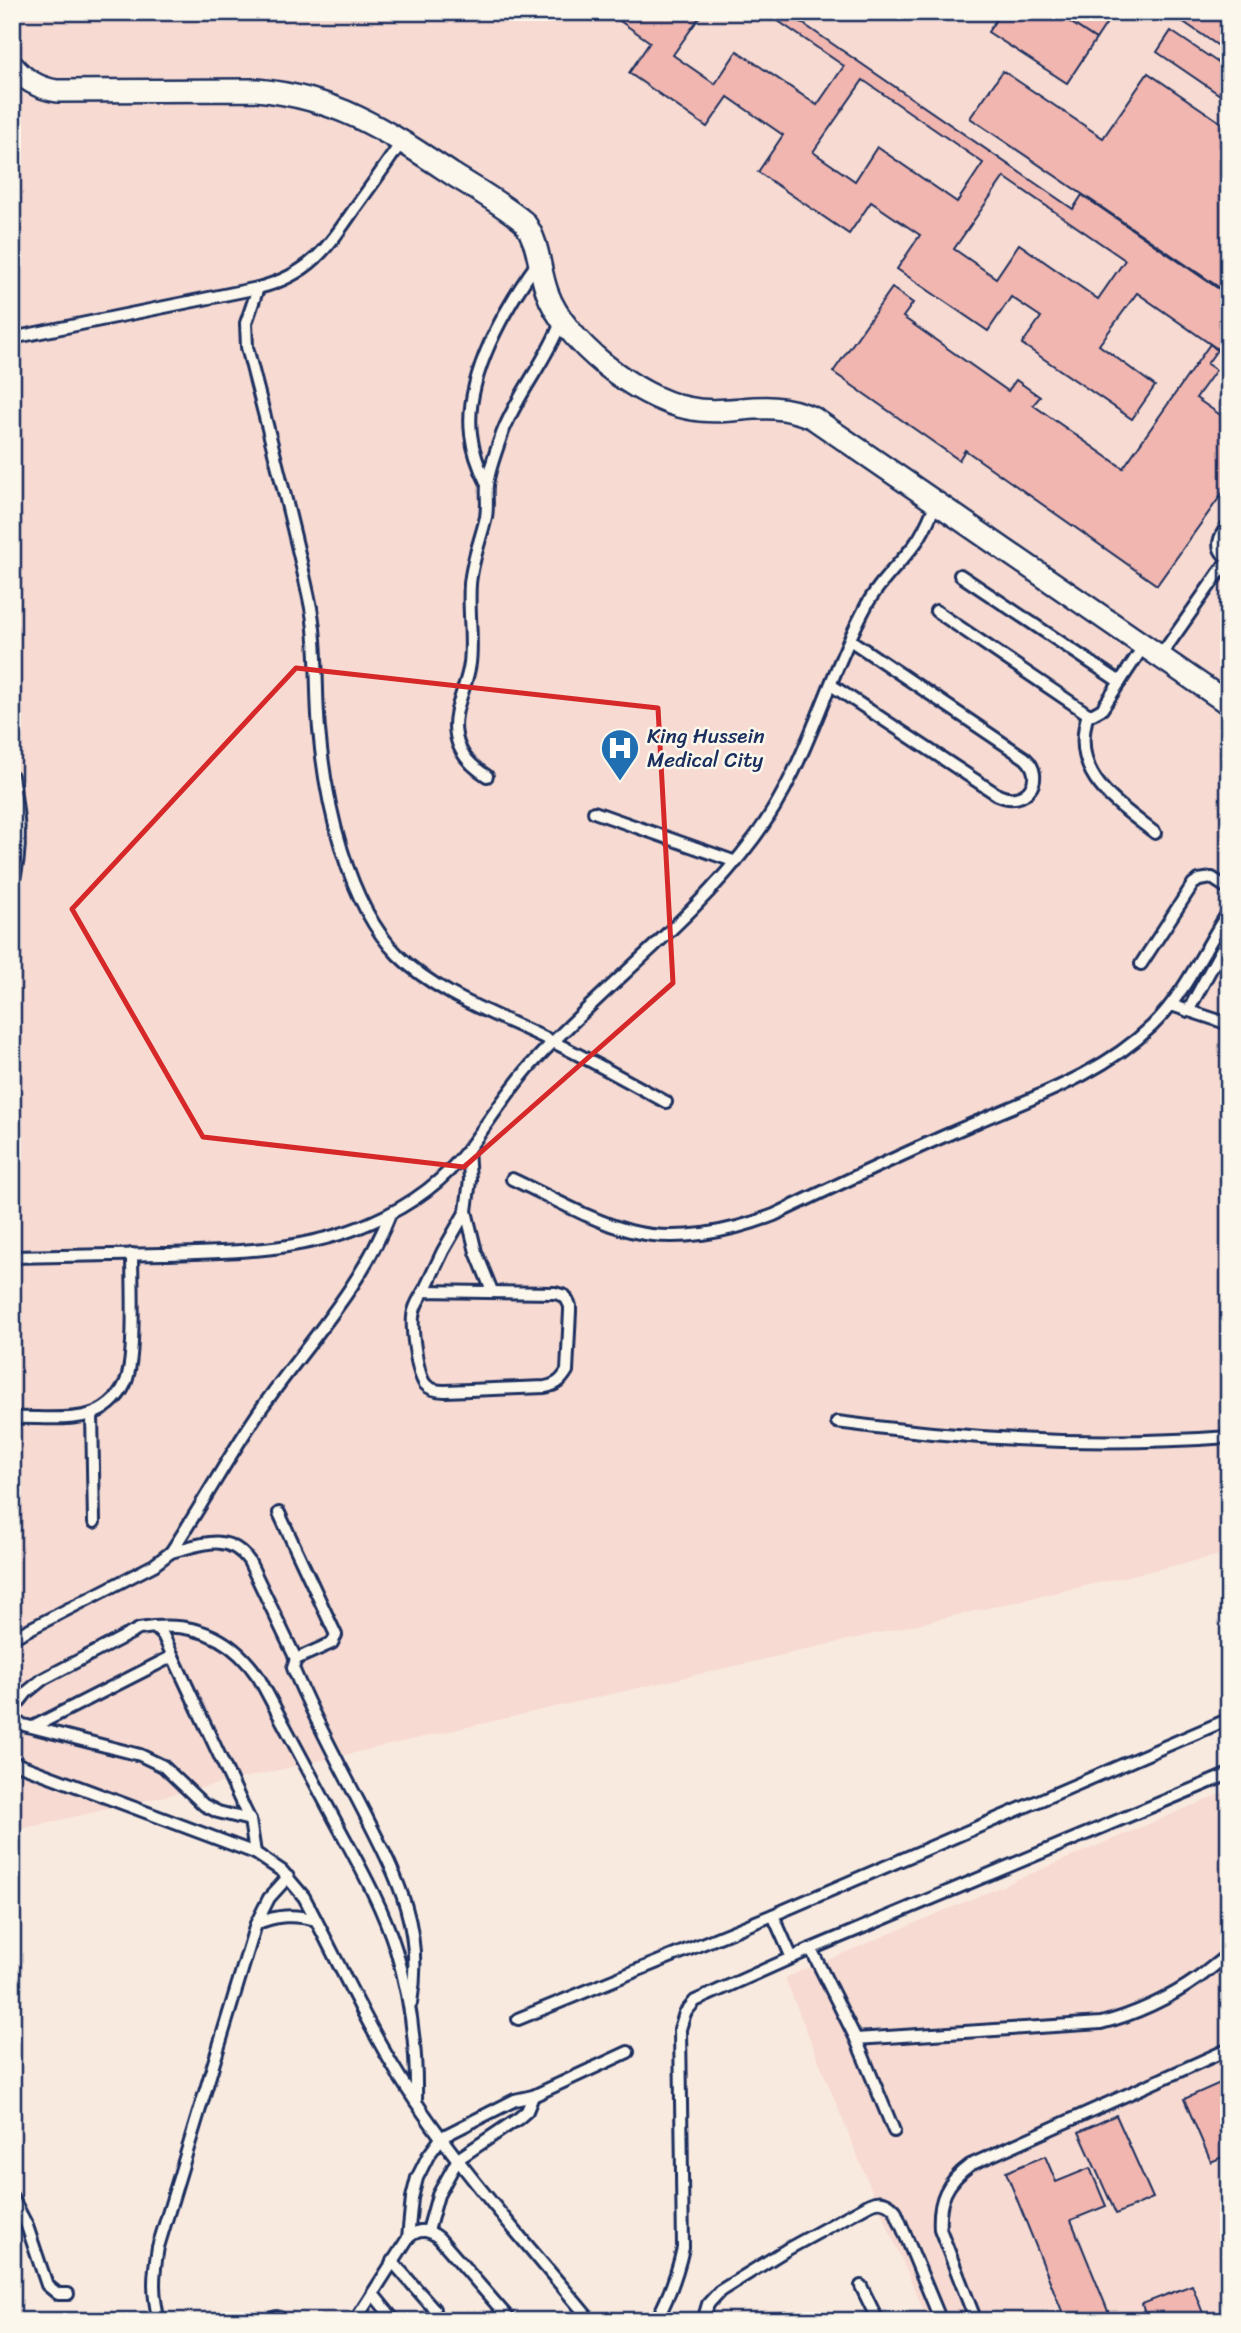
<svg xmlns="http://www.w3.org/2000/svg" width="1241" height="2333" viewBox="0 0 1241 2333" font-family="Sriracha,sans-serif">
<rect width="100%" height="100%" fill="#f9eae0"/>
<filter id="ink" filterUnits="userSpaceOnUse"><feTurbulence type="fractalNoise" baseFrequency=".0143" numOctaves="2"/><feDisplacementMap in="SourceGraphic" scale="14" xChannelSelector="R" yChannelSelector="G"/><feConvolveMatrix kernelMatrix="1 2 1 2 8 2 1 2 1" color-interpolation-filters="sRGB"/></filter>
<g filter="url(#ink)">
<!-- built -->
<g fill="#f7dad1">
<polygon points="12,12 1229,12 1229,1553 12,1831"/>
<polygon points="1229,1790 1229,2321 928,2321 864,2172 785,1978"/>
</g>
<!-- building -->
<g fill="#f1b6af" stroke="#1b2f5e" stroke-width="2" fill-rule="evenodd">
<path d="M607,12h96l-30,43 42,29 22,-33 80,54 27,-39 -79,-54h21l287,197 9,-14 147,101v61l-92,-64 -38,52 56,41 -23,33 -110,-75 19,-27 -30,-20 -23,34 -91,-62 23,-34 -49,-33 -22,32 -91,-62 25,-37 -55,-38 -21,30 -78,-54 21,-31zM863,80l120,83 -26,39 -80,-55 -22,34 -42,-29zM1004,177l121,83 -27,39 -79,-55 -23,34 -42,-29z"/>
<polygon points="1001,12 1055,12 1096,39 1067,83 988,32"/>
<polygon points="1055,12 1114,12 1096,39"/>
<polygon points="1169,12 1229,12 1229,53"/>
<polygon points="1171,31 1229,70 1229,101 1157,52"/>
<polygon points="1003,71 1103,138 1148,73 1229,128 1229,294 970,118"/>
<polygon points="892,288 913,303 903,317 1008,391 1016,380 1040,397 1033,405 1123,468 1210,344 1217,350 1207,364 1216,370 1196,398 1229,421 1229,484 1157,585 965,450 959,460 833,372"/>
<polygon points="1229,2079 1229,2154 1211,2162 1184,2099"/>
<polygon points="1116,2115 1153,2198 1116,2214 1079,2132"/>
<polygon points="1045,2156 1056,2182 1090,2168 1106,2206 1071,2220 1112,2321 1066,2321 1006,2172"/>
<polygon points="1192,2285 1206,2321 1119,2321 1144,2311 1142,2304"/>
</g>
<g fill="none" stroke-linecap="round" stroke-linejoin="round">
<!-- lane casing -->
<g stroke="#1b2f5e" stroke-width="16">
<g id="lane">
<path d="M258,288l-12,35 1,24c21,83 44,167 62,251 10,44 6,87 10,131 6,71 28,175 79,226 38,39 102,61 151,85 40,19 78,41 117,62"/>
<path d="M12,338l246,-50c51,-13 69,-39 97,-80 16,-22 32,-44 47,-67"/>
<path d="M487,484c-8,-16 -14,-32 -16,-50 -7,-57 35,-128 67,-172"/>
<path d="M1229,523c-10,14 -16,25 0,36"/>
<polyline points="960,575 1120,682"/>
<polyline points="936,611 1088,714 1093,714 1102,709 1143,647"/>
<polyline points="1159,658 1229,558"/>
<path d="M831,685l167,110c28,13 49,-17 27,-37l-175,-118"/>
<path d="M1088,714c-19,60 26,87 67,119"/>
<path d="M12,776c6,37 12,72 0,109"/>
<path d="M487,776c-16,-10 -28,-22 -31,-41 -5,-24 11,-47 14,-72 3,-26 -2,-53 0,-79 2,-24 11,-45 16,-67 2,-11 0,-21 1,-32 2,-16 10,-36 15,-51 15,-40 44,-72 59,-112"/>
<polyline points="594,812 736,862"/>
<polyline points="1141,964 1193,884 1199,880 1212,878 1229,889"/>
<polyline points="1171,1005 1229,1024"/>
<polyline points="1188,1011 1229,936"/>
<polyline points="468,1149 470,1180 466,1211 476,1252 492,1291"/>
<path d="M512,1179c37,17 79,42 118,52 47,12 100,1 144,-16 67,-32 134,-64 203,-93 62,-27 125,-48 175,-96 33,-32 52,-77 77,-115"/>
<path d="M12,1257c50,-1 100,-2 150,-3 72,-2 143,-2 210,-32 37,-16 72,-41 97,-74 21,-28 39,-57 62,-83 71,-78 160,-142 223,-227 52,-69 70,-153 110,-228 13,-26 34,-44 51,-66 10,-13 15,-27 21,-41"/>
<path d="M424,1291l131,2 10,3 5,10v5l-3,60c-6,10 -11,14 -22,16l-100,4c-8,0 -15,-1 -20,-7 -8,-11 -15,-59 -11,-73 2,-7 6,-14 10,-20z"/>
<polyline points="424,1291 443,1251 466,1211"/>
<polyline points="92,1414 94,1522"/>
<path d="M12,1418c24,-1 53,3 76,-3 16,-4 30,-16 37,-31 11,-23 7,-100 7,-130"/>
<path d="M837,1422c131,18 260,25 392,15"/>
<path d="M279,1513l57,122 -4,8 -36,16 -3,9c21,51 49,101 74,150 32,63 57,112 44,185"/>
<path d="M171,1552c29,-7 57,-21 78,9l47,98"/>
<path d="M154,1627c45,-4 80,13 105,51 26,49 52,98 78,146 22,41 45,81 59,126 15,49 21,100 20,152"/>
<path d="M12,1638l142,-73 17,-13c32,-48 59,-99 92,-146 44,-62 99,-120 127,-192"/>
<polyline points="12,1711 27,1692 43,1679 139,1629 154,1627 163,1635 244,1808 250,1820 255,1853"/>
<polyline points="12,1722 140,1755 163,1766 204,1805 218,1812 250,1820"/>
<polyline points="33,1727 173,1656"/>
<path d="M12,1762l243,91 27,18 22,26c32,60 59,121 95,179 55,88 126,165 192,245"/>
<polyline points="773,1915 792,1958"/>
<path d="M256,1924c20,-9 38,-10 60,-4"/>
<polyline points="811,1949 856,2039 894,2131"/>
<polyline points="518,2019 773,1915 1229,1719"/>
<path d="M856,2039l245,-16c33,-8 69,-25 97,-45 10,-7 20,-16 31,-24"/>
<polyline points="12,2197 27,2226 47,2285 58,2294 68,2294"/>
<polyline points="428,2231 438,2195 458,2159 519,2118 527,2111 533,2096"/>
<polyline points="408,2238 412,2198 417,2178 428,2156 442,2137 515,2100 533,2096 628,2052"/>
<polyline points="392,2261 434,2309"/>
<polyline points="861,2286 878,2321"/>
<polyline points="373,2294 395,2321"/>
<path d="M159,2321c-7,-29 -6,-45 -1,-74l98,-323 13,-26 19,-21"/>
<polyline points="264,2321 277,2317 285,2321"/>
<path d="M355,2321l53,-83c10,-10 21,-9 31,0l72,83"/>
<path d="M656,2321c13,-24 21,-46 27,-73l-3,-219 5,-16 10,-12 116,-52 418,-175"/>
<path d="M703,2321l5,-17 12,-13 66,-41 84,-46c10,-5 18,-2 25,6l46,111"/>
<path d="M976,2321l-36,-92c-2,-29 7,-47 30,-64l259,-116"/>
</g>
</g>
<!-- street casing -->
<g stroke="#1b2f5e" stroke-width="26">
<path id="street" d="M12,65c12,15 26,23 45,26l200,-1c82,8 128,40 195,84 24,15 50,30 72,48 16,22 14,45 23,70 17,49 90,106 140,116 46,10 77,-12 126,10l416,286"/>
</g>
<!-- lane -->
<use href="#lane" stroke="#fbf7ec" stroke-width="10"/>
<!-- street -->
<use href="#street" stroke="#fbf7ec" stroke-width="21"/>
</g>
</g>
<!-- marked area -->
<path fill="none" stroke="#d62828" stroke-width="5" stroke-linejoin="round" d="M296,668l362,40 15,275 -209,184 -261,-30 -131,-228z"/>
<!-- icons -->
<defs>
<g id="hospital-pin" transform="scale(2.0125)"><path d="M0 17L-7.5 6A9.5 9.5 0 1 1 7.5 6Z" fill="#1f6fb2" stroke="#fbf7ec"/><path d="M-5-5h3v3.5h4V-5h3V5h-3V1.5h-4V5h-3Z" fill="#fff"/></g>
</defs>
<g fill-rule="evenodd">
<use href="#hospital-pin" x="620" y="748"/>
</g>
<g text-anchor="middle" stroke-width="5" stroke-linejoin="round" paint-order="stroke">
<!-- poi labels -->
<g font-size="21" fill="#1b2f5e" stroke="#fbf7ec" text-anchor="start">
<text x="647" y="743">King Hussein<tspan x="647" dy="24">Medical City</tspan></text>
</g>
</g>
<!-- margin -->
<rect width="1241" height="2333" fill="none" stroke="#fbf7ec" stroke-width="42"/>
<rect x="21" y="21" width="1199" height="2291" fill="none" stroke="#1b2f5e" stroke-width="2.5" filter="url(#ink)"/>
</svg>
